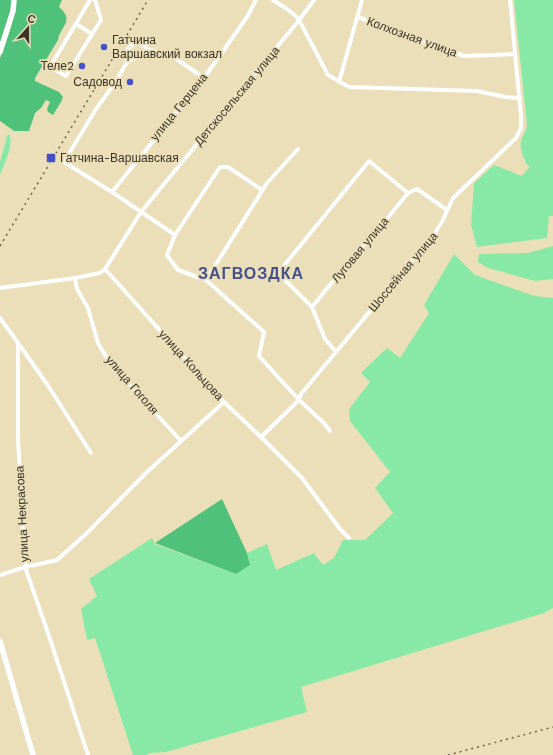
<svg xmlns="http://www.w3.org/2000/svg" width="553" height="755" viewBox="0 0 553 755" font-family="'Work Sans',sans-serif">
	<rect width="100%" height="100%" fill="#ebdfb9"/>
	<!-- green -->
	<g fill="#88e9a7">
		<path d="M 514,0 L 553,0 L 553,216 L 549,216 L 547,238 L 477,247 L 471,225 L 474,183 L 494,165 L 522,176 L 530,166 L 527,165 C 524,158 519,148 521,141 C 522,136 526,133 527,125 Z"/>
		<path d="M 9,134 C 15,143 3,166 0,175 L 0,162 L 7,136 Z"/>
		<path d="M 553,246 L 553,279 L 535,281 L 488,268 L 478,262 L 479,254 L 528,253 Z"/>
		<path d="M 454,254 L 475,275 L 534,296 L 553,298 L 553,608 L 544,613 L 301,687 L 307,712 L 166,752 L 149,753 L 147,755 L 133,755 L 95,638 L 87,640 L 81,609 L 97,596 L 89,579 L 152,538 L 155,544 L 236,574 L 250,565 L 247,553 L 267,544 L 276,570 L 314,553 L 323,565 L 334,558 L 343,540 L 365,540 L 393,513 L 375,488 L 390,472 L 350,421 L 349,409 L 370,382 L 361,373 L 387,348 L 400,358 L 429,313 L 424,305 Z"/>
	</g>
	<!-- forest -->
	<g fill="#4fc17a">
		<path d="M 0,0 L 11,0 L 11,9 L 0,43 Z"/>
		<path d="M 16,0 L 62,0 L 59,7 C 75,21 61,25 58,40 L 35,78 L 35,81 L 59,92 L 63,97 L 61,102 L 53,115 L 48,112 L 47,109 L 50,102 L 46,100 L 41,108 L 35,113 L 29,131 L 14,131 L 0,121 L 0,58 L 10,30 Z"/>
		<path d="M 222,499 L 247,553 L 250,565 L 236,574 L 155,543 Z"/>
	</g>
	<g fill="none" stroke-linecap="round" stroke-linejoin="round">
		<!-- street -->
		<g stroke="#fff" stroke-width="4">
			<path d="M 90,0 L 50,67 L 66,76 L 101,20 L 95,0"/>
			<path d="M 273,0 L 287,9 L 298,18 L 328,75 L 349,87 L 477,91 L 505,97 L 520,98"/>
			<path d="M 358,17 L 464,56 L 515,54"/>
			<path d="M 76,24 L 92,34"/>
			<path d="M 127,62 L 151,50"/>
			<path d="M 339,82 L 362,0"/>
			<path d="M 262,190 L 228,167 L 220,167 L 175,235 L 167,255 L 178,270 L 206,280 L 264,332 L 259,356 L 299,400 L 324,423 L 330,431"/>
			<path d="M 112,192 L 204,78 L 247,17 L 256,0"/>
			<path d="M 175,235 L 112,192 L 64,162 L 96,109 L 115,83 L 127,62 L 126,55 L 128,49 L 133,44 L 140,44 L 151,50 L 175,58 L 204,78"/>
			<path d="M 105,269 L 141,212 L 300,19 L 314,0"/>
			<path d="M 75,278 L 77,289 L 88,308 L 98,343 L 105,355 L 116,370 L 181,441"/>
			<path d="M 206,280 L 267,183 L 298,149"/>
			<path d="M 0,288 L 75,278 L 100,273 L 105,269 L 224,402 L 261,437 L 302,478 L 340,529 L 349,538"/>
			<path d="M 312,307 L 352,258 L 381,226 L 408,193 L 417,189 L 447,210"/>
			<path d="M 0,318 L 18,343 L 18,438 L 25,567 L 49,636 L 88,755"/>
			<path d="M 18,343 L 47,384 L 91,453"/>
			<path d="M 336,352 L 325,339 L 312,307 L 278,273 L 369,161 L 408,193"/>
			<path d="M 261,437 L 299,400 L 301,394 L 435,233 L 443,220 L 453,198 L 516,138 L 521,128 L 521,116 L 510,0"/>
			<path d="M 0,575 L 25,567 L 57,560 L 87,533 L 146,473 L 224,402"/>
		</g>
		<!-- secondary -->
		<g stroke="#fff" stroke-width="5.5">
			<path d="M 0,52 L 13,11 L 14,0"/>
			<path d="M 0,641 L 33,755"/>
		</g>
		<!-- rail -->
		<g stroke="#67614c" stroke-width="1.5" stroke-dasharray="2 4" stroke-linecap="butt">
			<path d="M 0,246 L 148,0"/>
			<path d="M 448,755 L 553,727"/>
		</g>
	</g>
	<!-- markers -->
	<g fill="#4552c7" stroke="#ebdfb9" stroke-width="1.5">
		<circle cx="104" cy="47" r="4"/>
		<circle cx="82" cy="66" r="4"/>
		<circle cx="130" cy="82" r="4"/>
		<rect x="46" y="153" width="10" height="10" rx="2"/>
	</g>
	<g text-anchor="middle" stroke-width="3.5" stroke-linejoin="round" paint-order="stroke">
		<!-- street labels -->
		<g font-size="12" fill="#393425" stroke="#ebdfb9">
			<text transform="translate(412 37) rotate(20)" y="4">Колхозная улица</text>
			<text transform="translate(237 96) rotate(-50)" y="4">Детскосельская улица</text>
			<text transform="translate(179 107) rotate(-51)" y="4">улица Герцена</text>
			<text transform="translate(360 250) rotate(-50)" y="4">Луговая улица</text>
			<text transform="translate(403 272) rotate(-50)" y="4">Шоссейная улица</text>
			<text transform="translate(191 365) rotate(48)" y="4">улица Кольцова</text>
			<text transform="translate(132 385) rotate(49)" y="4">улица Гоголя</text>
			<text transform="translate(22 514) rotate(-93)" y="4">улица Некрасова</text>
		</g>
		<!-- poi labels -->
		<g font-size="12" fill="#393425" stroke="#ebdfb9" text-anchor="start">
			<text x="112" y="44">Гатчина<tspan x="112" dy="14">Варшавский вокзал</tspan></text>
			<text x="74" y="70" text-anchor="end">Теле2</text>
			<text x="122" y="86" text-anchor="end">Садовод</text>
			<text x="60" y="162">Гатчина-Варшавская</text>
		</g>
		<!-- district labels -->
		<g font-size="16" font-weight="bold" letter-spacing="1" fill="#44518d" stroke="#ebdfb9">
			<text x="251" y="279">ЗАГВОЗДКА</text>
		</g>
	</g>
	<!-- north arrow -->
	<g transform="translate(28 28) rotate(21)" stroke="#ebdfb9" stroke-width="3" paint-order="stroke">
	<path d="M0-3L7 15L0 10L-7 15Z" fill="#393425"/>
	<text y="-6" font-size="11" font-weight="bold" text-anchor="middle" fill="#393425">С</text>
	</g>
</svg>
